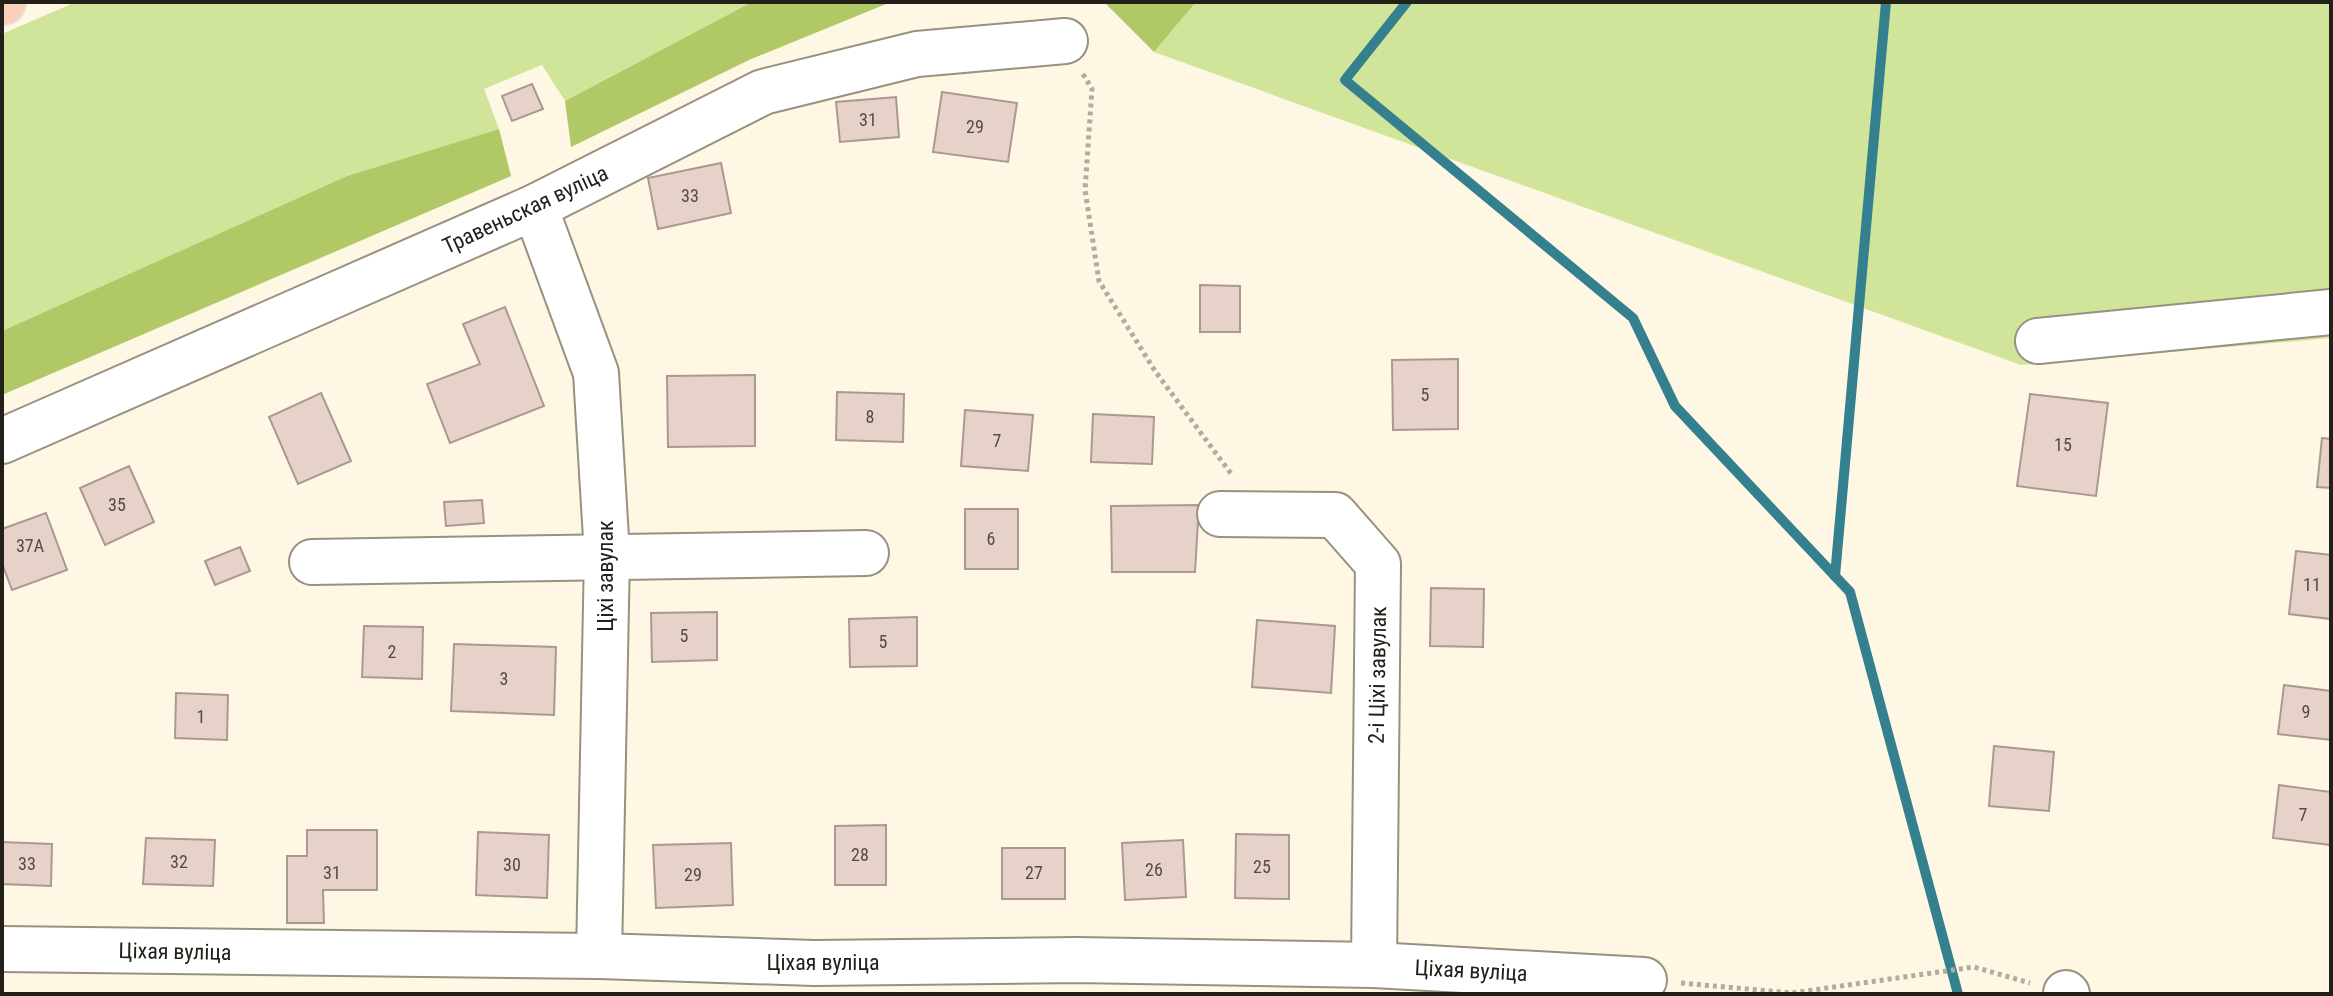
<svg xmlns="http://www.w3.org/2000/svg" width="2333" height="996" viewBox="0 0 2333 996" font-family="'Roboto Condensed',sans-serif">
	<rect width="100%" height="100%" fill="#fef7e4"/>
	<!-- green -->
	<g fill="#d1e59a">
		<path d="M 76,2 L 752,2 L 565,101 L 542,65 L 484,89 L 499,129 L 347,176 L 2,331 L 2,34 Z"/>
		<path d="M 1196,2 L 2331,2 L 2331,338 L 2021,365 L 1154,52 Z"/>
	</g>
	<!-- forest -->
	<g fill="#b0c966">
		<path d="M 752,2 L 891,2 L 749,60 L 571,147 L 565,101 Z"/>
		<path d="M 1104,2 L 1196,2 L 1154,52 Z"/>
		<path d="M 499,129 L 511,176 L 2,395 L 2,331 L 347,176 Z"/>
	</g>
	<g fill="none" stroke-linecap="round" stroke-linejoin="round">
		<!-- stream -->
		<g stroke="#35808f" stroke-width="10">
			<path d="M 1407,2 L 1345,80 L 1633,318 L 1675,406 L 1850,592 L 1958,994"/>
			<path d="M 1835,576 L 1886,2"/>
		</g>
	</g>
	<!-- building -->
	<g fill="#e7d2ca" stroke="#ac9891" stroke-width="2">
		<path d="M 532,84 L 543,109 L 512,121 L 502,96 Z"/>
		<path d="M 942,92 L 1017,103 L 1008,162 L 933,152 Z"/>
		<path d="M 896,97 L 899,137 L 840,142 L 836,102 Z"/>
		<path d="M 721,163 L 731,213 L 658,229 L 648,178 Z"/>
		<path d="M 1200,285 L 1240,286 L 1240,332 L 1200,332 Z"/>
		<path d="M 505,307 L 544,406 L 450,443 L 427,384 L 480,364 L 463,324 Z"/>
		<path d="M 1458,359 L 1458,429 L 1393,430 L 1392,360 Z"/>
		<path d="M 755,375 L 755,446 L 668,447 L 667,376 Z"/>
		<path d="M 837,392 L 904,394 L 903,442 L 836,440 Z"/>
		<path d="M 321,393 L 351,461 L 298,484 L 269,417 Z"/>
		<path d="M 2030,394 L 2108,403 L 2096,496 L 2017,486 Z"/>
		<path d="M 965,410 L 1033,415 L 1028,471 L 961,466 Z"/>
		<path d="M 1093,414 L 1154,417 L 1152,464 L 1091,462 Z"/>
		<path d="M 2322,438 L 2331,439 L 2331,488 L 2317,487 Z"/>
		<path d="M 129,466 L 154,522 L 105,545 L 80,488 Z"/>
		<path d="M 482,500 L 484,523 L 446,526 L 444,502 Z"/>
		<path d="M 1199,505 L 1195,572 L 1112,572 L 1111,506 Z"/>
		<rect x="965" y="509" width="53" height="60"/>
		<path d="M 46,513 L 67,570 L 12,590 L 2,563 L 2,529 Z"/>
		<path d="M 240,547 L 250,571 L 215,585 L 205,561 Z"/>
		<path d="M 2296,551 L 2331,555 L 2331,619 L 2289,614 Z"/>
		<path d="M 1431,588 L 1484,589 L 1483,647 L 1430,646 Z"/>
		<path d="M 717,612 L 717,660 L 652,662 L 651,613 Z"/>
		<path d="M 917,617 L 917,666 L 850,667 L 849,619 Z"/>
		<path d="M 1257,620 L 1335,626 L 1331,693 L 1252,687 Z"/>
		<path d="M 364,626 L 423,627 L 422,679 L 362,677 Z"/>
		<path d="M 454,644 L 556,647 L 554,715 L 451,711 Z"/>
		<path d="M 2284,685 L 2331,691 L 2331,740 L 2278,734 Z"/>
		<path d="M 176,693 L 228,695 L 227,740 L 175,738 Z"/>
		<path d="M 1994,746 L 2054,752 L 2049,811 L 1989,806 Z"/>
		<path d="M 2279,785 L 2331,792 L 2331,845 L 2273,838 Z"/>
		<path d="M 886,825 L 886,885 L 835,885 L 835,826 Z"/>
		<path d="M 307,830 L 377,830 L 377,890 L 323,890 L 324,923 L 287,923 L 287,856 L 307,856 Z"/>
		<path d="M 478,832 L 549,835 L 547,898 L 476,895 Z"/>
		<path d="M 1236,834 L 1289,835 L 1289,899 L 1235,898 Z"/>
		<path d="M 146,838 L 215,840 L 213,886 L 143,884 Z"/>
		<path d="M 1183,840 L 1186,897 L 1125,900 L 1122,843 Z"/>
		<path d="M 2,842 L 52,844 L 51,886 L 2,884 Z"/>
		<path d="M 731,843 L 733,905 L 656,908 L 653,845 Z"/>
		<rect x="1002" y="848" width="63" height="51"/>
	</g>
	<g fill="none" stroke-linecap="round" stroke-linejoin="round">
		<defs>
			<g id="minor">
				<path d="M 535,207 L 596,373 L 607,555 L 599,956"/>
				<path d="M 2038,341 L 2331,312"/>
				<path d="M 2,441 L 535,207 L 763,92 L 917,54 L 1065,41"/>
				<path d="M 1220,514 L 1335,515 L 1378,564 L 1374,965"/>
				<path d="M 312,562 L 866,553"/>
				<path d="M 2,949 L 599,956 L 814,963 L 1076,960 L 1374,965 L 1644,980"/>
				<path d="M 2066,993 L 2067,994"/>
			</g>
			<path id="major" d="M 2,2 L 3,2"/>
		</defs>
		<!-- minor casing -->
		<use href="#minor" stroke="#989180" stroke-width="48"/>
		<!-- major casing -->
		<use href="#major" stroke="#e0e0df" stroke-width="48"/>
		<!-- path -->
		<g stroke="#b1ac9d" stroke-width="5" stroke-dasharray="4 4" stroke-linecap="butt">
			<path d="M 1083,74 L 1092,89 L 1085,190 L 1099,281 L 1155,371 L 1232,475"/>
			<path d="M 1681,983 L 1792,993 L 1974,967 L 2030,983"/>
		</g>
		<!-- minor -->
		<use href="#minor" stroke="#fff" stroke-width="44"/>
		<!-- major -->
		<use href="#major" stroke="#fad0b9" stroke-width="44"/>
	</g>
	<g text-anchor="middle" stroke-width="6" stroke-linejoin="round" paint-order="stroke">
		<!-- number labels -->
		<g font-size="18" fill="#534c45">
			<text x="868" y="126">31</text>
			<text x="975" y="133">29</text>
			<text x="690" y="202">33</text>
			<text x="1425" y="401">5</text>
			<text x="870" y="423">8</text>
			<text x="997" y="447">7</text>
			<text x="2063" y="451">15</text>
			<text x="117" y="511">35</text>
			<text x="991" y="545">6</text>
			<text x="30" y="552">37А</text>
			<text x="2312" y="591">11</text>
			<text x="684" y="642">5</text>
			<text x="883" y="648">5</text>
			<text x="392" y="658">2</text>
			<text x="504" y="685">3</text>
			<text x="2306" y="718">9</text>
			<text x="201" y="723">1</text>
			<text x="2303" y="821">7</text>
			<text x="860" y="861">28</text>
			<text x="179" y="868">32</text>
			<text x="27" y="870">33</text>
			<text x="512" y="871">30</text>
			<text x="1262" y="873">25</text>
			<text x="1154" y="876">26</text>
			<text x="332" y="879">31</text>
			<text x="1034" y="879">27</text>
			<text x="693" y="881">29</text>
		</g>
		<!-- street labels -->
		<g font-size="22" fill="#222019" stroke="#fff">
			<text transform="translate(525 209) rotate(-25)" y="8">Травеньская вуліца</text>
			<text transform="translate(605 576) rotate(-90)" y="8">Ціхі завулак</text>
			<text transform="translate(1377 675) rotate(-89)" y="8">2-і Ціхі завулак</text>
			<text transform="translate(175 951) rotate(1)" y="8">Ціхая вуліца</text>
			<text x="823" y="970">Ціхая вуліца</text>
			<text transform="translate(1471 970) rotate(3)" y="8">Ціхая вуліца</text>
		</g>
	</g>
	<!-- border -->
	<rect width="2333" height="996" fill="none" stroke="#222019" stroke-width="8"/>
</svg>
